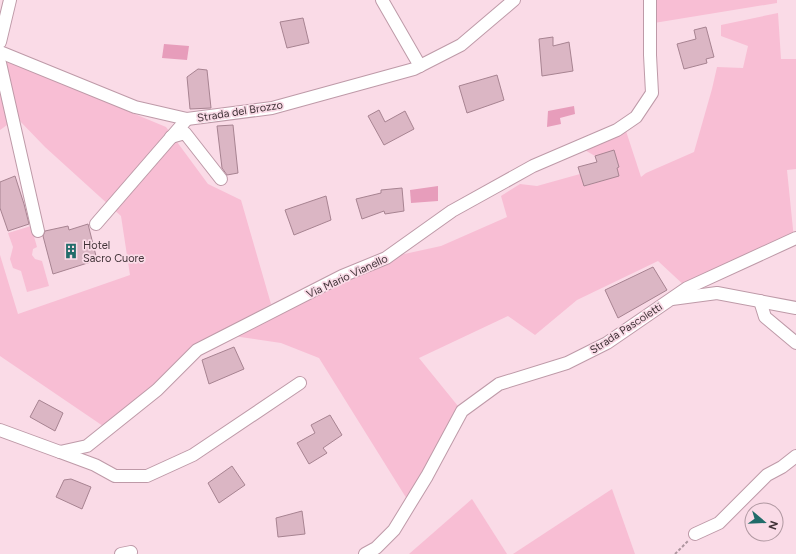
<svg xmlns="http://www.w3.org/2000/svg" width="796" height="554" viewBox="0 0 796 554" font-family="Figtree,sans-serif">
	<rect width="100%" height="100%" fill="#fadbe7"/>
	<!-- green -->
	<g fill="#f8bed4">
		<path d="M 656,0 L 777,0 L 777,3 L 654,23 Z"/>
		<path d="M 778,13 L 781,59 L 796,59 L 796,169 L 787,170 L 794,239 L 687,288 L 658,261 L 577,300 L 535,335 L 508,316 L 419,358 L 462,411 L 410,504 L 319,358 L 281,343 L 226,335 L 386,258 L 441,246 L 507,217 L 501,196 L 520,184 L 537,186 L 580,174 L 585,186 L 619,176 L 617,168 L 619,167 L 614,150 L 595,156 L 583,149 L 626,131 L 641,177 L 646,173 L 694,152 L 712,89 L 717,67 L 743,68 L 748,46 L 721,36 L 721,25 Z"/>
		<path d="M 0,52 L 70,87 L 166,127 L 208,184 L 241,200 L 271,304 L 195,347 L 155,387 L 103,426 L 0,356 L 0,255 L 18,314 L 130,275 L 121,216 L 45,147 L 17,118 L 0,130 Z"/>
		<path d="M 31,226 L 37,247 L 33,249 L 32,255 L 35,259 L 42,261 L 49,286 L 27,292 L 21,271 L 13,268 L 10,259 L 13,247 L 8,233 Z"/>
		<path d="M 612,489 L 635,554 L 513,554 Z"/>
		<path d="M 472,499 L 507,554 L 409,554 Z"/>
	</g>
	<!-- water -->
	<g fill="#e79dbb">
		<path d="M 164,44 L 189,46 L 187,60 L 162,58 Z"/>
		<path d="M 574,106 L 575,114 L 560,118 L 561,124 L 547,127 L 548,111 Z"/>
		<path d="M 438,186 L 438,201 L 411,203 L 410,190 Z"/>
	</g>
	<!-- building -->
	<g fill="#dbb6c4" stroke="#a78391">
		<path d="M 303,18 L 309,43 L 287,48 L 280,22 Z"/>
		<path d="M 706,27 L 714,57 L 706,59 L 707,63 L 684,69 L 677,44 L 696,39 L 694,30 Z"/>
		<path d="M 553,37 L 553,46 L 569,42 L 573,71 L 542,76 L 539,39 Z"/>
		<path d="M 198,69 L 207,70 L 211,108 L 190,109 L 187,77 Z"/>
		<path d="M 497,75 L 504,100 L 467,113 L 459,86 Z"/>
		<path d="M 379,110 L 385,122 L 405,111 L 414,129 L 384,145 L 368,116 Z"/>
		<path d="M 233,125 L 238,173 L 227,175 L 222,168 L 217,126 Z"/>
		<path d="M 614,150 L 619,167 L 617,168 L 619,176 L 584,186 L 578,167 L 597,162 L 595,156 Z"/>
		<path d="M 15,176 L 24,204 L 29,224 L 8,231 L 0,208 L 0,182 Z"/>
		<path d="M 402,188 L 404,211 L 385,214 L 384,211 L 362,219 L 356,199 L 381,193 L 381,190 Z"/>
		<path d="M 326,196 L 331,220 L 294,235 L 285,210 Z"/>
		<path d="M 88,224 L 97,260 L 53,274 L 43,236 L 45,231 L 68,226 L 69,230 Z"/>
		<path d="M 653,267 L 667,290 L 618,318 L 605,290 Z"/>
		<path d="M 234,347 L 244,369 L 209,384 L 202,360 Z"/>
		<path d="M 39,400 L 63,413 L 55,431 L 30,417 Z"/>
		<path d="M 330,415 L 342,435 L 323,448 L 327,453 L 309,464 L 297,443 L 315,433 L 311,425 Z"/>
		<path d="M 232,466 L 245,485 L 219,503 L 208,483 Z"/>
		<path d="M 71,479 L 91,487 L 82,509 L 56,497 L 64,480 Z"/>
		<path d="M 302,511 L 305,534 L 278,537 L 276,518 Z"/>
	</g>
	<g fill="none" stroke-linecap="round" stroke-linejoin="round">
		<defs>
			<g id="minor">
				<path d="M 382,0 L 420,66"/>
				<path d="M 0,42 L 10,0"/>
				<path d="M 0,52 L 135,107 L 187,119 L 272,108 L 414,69 L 461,45 L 514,0"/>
				<path d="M 0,63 L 38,231"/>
				<path d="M 171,137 L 185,133 L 221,179"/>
				<path d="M 96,224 L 187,119"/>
				<path d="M 672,299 L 717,293 L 796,308"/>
				<path d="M 760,301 L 765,317 L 796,343"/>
				<path d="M 0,430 L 60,452 L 87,446 L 157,390 L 197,350 L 342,276 L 386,258 L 452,211 L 533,166 L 617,130 L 636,117 L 652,93 L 650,55 L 650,0"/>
				<path d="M 60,452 L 95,465 L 115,476 L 147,476 L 193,455 L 300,383"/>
				<path d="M 695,534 L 719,523 L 767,475 L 782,467 L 796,456"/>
				<path d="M 121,554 L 131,552"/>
				<path d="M 365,554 L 376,548 L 394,530 L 427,476 L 462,411 L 499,384 L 567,363 L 607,343 L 687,288 L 796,238"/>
			</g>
		</defs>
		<!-- minor casing -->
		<use href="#minor" stroke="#be9aa8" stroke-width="14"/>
		<!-- path -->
		<path stroke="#ad959e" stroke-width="2" stroke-dasharray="3 2" stroke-linecap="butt" d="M 675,554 L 688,541"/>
		<!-- minor -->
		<use href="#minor" stroke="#fff" stroke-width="12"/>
	</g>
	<!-- icons -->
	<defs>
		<symbol id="building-bare" viewBox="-9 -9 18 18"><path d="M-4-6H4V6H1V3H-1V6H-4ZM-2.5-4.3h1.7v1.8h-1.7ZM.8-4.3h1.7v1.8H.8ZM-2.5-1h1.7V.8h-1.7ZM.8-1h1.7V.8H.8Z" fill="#216c6a" stroke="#fadbe7" stroke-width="2.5" paint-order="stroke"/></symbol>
	</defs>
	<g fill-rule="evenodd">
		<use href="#building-bare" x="60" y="240" width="22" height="22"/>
	</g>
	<g text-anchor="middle" stroke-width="3.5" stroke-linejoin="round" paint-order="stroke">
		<!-- street labels -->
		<g font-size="11" fill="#413338" stroke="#fadbe7">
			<text transform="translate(240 111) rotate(-9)" y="4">Strada del Brozzo</text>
			<text transform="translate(347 276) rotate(-25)" y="4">Via Mario Vianello</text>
			<text transform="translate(626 328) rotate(-33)" y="4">Strada Pascoletti</text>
		</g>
		<!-- poi labels -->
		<g font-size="11" fill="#413338" stroke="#fadbe7" text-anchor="start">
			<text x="83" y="249">Hotel<tspan x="83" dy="13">Sacro Cuore</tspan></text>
		</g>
	</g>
	<!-- north arrow -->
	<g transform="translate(764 522) rotate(109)"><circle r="19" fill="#fadbe7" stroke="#b098a1"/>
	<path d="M0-3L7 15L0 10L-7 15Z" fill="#216c6a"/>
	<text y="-6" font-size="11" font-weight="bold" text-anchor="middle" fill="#413338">N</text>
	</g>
</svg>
